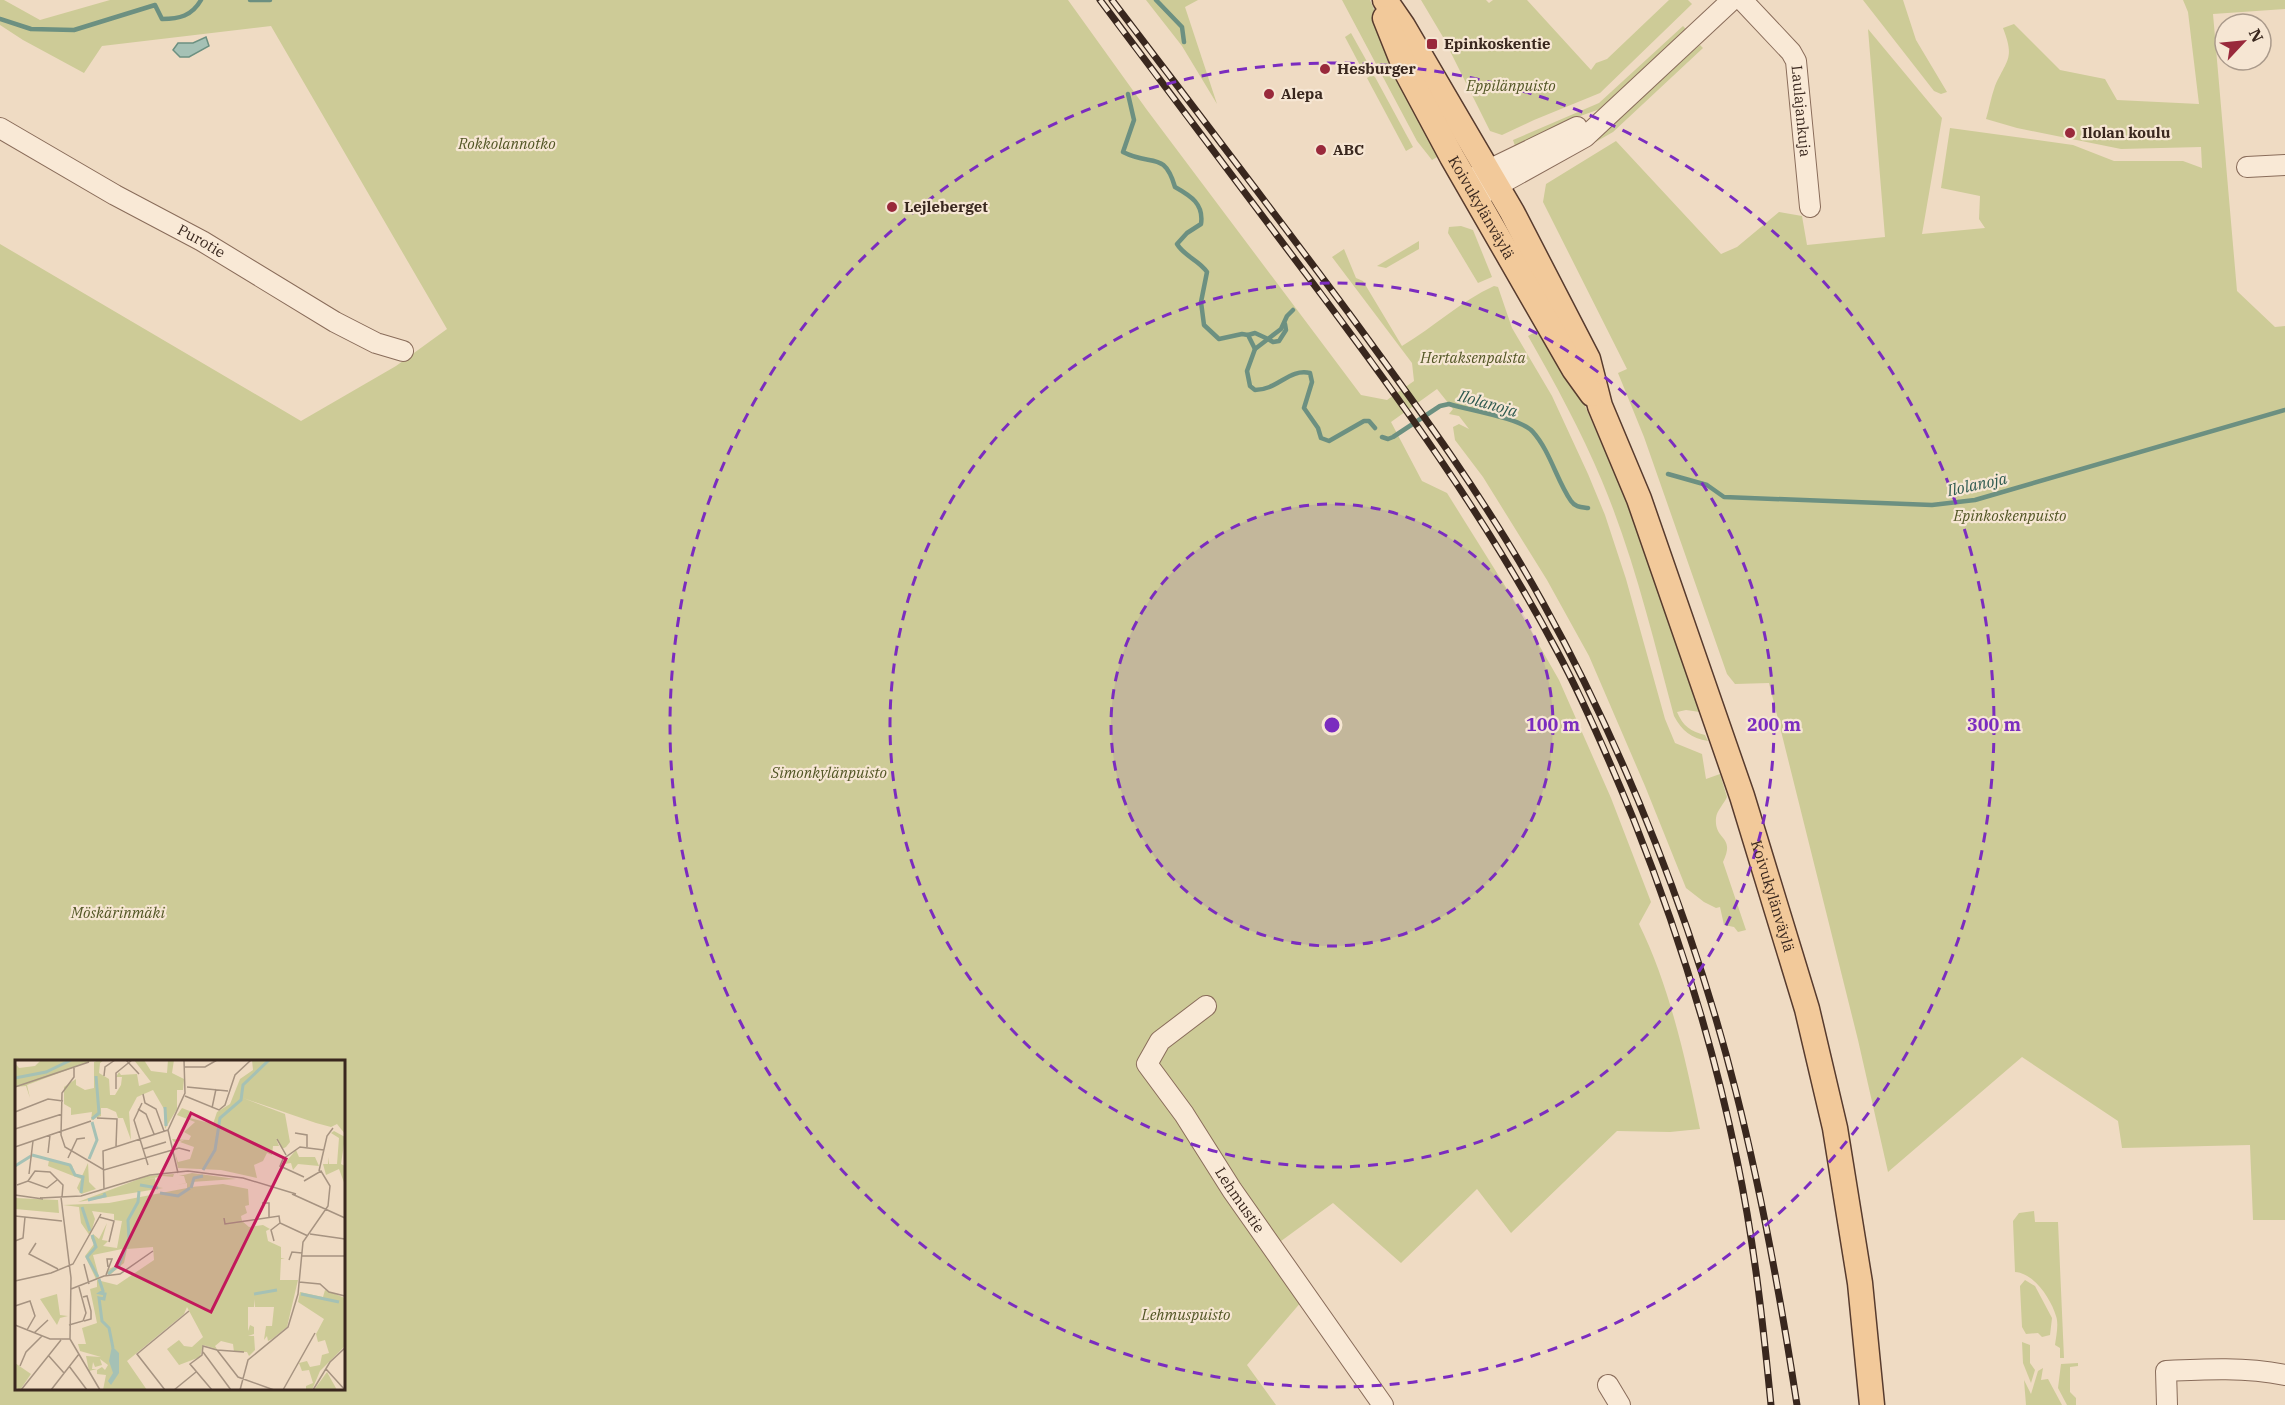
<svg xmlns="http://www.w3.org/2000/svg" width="2285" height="1405" viewBox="0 0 2285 1405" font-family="'IBM Plex Serif',serif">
	<rect width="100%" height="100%" fill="#efdbc3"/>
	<!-- green -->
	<g fill="#cdcb97" fill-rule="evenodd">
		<path d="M 0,0 L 4,0 L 40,20 L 110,0 L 1068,0 L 1147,110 L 1361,395 L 1387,400 L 1414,381 L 1412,363 L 1332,257 L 1344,249 L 1356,278 L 1363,281 L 1402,346 C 1434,327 1461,301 1494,286 L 1498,287 L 1512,328 L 1552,396 L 1588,474 L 1605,515 L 1626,579 L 1665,719 L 1675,743 L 1702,754 L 1706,779 L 1720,774 L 1727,797 C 1724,804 1717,810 1716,818 C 1714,841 1736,835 1723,862 L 1746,930 L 1738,932 L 1734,927 L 1724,925 L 1720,907 L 1716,908 L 1704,902 L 1686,888 L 1645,786 L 1589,656 L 1547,580 L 1483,477 L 1455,440 L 1453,427 L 1459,424 L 1469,429 L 1459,416 L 1449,414 L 1453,409 L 1437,389 L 1391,422 L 1422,481 L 1447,493 L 1507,589 L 1559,680 L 1611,798 L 1651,902 L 1639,924 C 1670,987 1686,1061 1700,1129 L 1670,1132 L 1617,1131 L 1511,1233 L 1477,1189 L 1401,1263 L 1333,1203 L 1277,1244 L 1302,1301 L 1247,1365 L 1276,1405 L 0,1405 L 0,244 L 301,421 L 396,366 L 447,329 L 271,26 L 102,46 L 84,73 L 23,40 L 0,25 ZM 16,1062 L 344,1062 L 344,1388 L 16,1388 Z"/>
		<path d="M 1146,0 L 1198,0 L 1185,7 L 1217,104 L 1182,46 Z"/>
		<path d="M 1342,0 L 1370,0 L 1386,37 L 1444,153 L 1432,160 L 1417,141 Z"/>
		<path d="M 1421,0 L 1486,0 L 1489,3 L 1493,0 L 1527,0 L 1591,70 L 1596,63 L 1607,59 L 1669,0 L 1688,0 L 1692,4 L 1600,93 L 1534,120 L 1502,135 L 1490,131 L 1443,37 Z"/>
		<path d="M 1863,0 L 1903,0 L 1916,40 L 1947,92 L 1941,94 L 1934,91 Z"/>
		<path d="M 2183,0 L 2285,0 L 2285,9 L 2213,14 L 2237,291 L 2275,327 L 2285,326 L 2285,1220 L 2253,1220 L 2250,1145 L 2122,1148 L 2118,1121 L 2022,1057 L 1888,1172 L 1858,1040 L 1769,683 L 1735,684 L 1727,674 L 1644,437 L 1618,373 L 1627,369 L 1543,202 L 1546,184 L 1616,141 L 1721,254 L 1737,247 L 1779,212 L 1802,216 L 1807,245 L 1885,237 L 1868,29 L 1942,118 L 1922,234 L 1985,228 L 1979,219 L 1980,196 L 1941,188 L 1950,128 L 2073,145 L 2114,161 L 2183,161 L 2202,168 L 2201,147 L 2121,149 L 2017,128 L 1986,119 C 1989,109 1991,97 1995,86 C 2007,59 2015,59 2003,28 L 2014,24 L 2060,70 L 2105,79 L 2117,100 L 2199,104 L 2188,12 Z"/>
		<path d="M 1683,26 L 1686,29 L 1621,93 L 1603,108 L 1566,121 L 1515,146 L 1513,140 L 1599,103 Z"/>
		<path d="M 1351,33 L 1370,67 L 1363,71 L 1345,37 Z"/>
		<path d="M 1700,45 L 1703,48 L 1613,132 L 1545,171 L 1541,171 L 1646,91 Z"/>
		<path d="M 1372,75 L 1375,77 L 1413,147 L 1406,151 L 1367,78 Z"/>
		<path d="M 1461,226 L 1473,230 L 1492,277 L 1478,283 L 1448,233 L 1449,227 Z"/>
		<path d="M 1419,241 L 1419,249 L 1386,268 L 1377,266 Z"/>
		<path d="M 1539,330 L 1575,383 L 1632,513 L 1700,712 L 1686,710 L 1677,712 C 1683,726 1690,731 1705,735 L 1708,741 C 1691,738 1682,731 1674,716 C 1653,638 1634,557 1602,481 C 1581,431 1555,383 1528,336 Z"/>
		<path d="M 2034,1211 L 2035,1222 L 2058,1222 L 2064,1358 L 2060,1358 L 2060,1348 L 2055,1345 C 2056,1337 2059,1324 2056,1316 C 2051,1299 2034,1273 2015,1272 L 2013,1221 L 2019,1213 Z"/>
		<path d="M 2025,1280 L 2035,1286 L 2052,1318 L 2050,1335 L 2042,1337 L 2038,1333 L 2026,1334 L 2022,1327 L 2020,1286 Z"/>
		<path d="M 2022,1342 L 2030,1345 L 2030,1363 L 2035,1370 L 2031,1383 L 2023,1363 Z"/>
		<path d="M 2078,1363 L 2078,1366 L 2070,1367 L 2070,1392 L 2076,1398 L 2076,1405 L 2067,1405 L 2058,1388 L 2061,1364 Z"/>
		<path d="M 2043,1368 L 2041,1380 L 2048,1379 L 2062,1405 L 2026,1405 L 2024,1380 L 2031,1394 L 2038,1371 Z"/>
	</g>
	<!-- water -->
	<path fill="#a5c1b5" stroke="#6c9081" stroke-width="1.5" d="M 206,37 L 209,46 L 189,57 L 180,57 L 173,50 L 178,43 L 193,43 Z"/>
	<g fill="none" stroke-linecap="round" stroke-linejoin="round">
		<!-- stream -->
		<g stroke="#6c9081" stroke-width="4.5">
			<path d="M 250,0 L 270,0"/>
			<path d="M 1156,0 L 1182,27 L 1184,42"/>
			<path d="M 0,19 L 31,29 L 74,30 L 155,5 L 162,19 C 179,19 192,16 201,0"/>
			<path d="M 1128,94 L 1134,120 L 1123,152 C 1152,167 1164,150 1175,187 C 1191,196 1204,204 1201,224 L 1187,233 L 1177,244 C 1185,257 1199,260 1207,272 L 1201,302 L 1204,325 L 1219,339 L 1242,334 L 1248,335 L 1255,349 L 1247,371 L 1250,386 L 1255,390 C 1278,390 1289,368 1310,373 L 1312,382 L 1304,408 L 1318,428 L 1321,438 L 1329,441 L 1364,421 L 1369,421 L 1375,428"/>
			<path d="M 1248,335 L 1255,333 L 1268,339 L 1281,329 L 1287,316 L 1293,310"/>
			<path d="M 1255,349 L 1268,339 L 1273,342 L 1279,341 L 1286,330 L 1285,324"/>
			<path d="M 1382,437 L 1388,439 L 1393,437 L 1440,406 L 1449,404 C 1468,410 1521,418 1533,432 C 1550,451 1557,481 1571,501 C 1575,507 1581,507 1588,508"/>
			<path d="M 1668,474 L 1707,485 L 1724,497 L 1932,505 L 1975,500 L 2285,410"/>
		</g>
		<defs>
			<g id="minor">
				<path id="s1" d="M 1742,0 L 1791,52 L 1796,61 L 1810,207"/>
				<path id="s2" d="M 0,128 L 115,195 L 202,241 L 335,322 L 376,343 L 403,351"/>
				<path d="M 2247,167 L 2285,165"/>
				<path d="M 1474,177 L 1577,127"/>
				<path d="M 1484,193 L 1585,137 L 1732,0"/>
				<path id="s3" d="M 1206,1006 L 1160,1041 L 1147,1064 L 1184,1114 L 1232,1190 L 1383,1405"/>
				<path d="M 1608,1385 L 1620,1405"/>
				<path d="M 2167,1405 L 2166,1371 C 2206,1369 2246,1367 2285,1375"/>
			</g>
			<g id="major">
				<path id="s4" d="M 1385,0 L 1403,26 L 1512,212 L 1588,359 L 1600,406 L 1639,499 L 1742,796 L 1807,1009 L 1835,1128 L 1860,1283 L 1872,1405"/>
				<path id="s5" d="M 1385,18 L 1407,73 L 1452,157 L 1574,369 L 1592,394"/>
			</g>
		</defs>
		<!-- minor casing -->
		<use href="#minor" stroke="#896c5a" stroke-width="22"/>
		<!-- major casing -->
		<use href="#major" stroke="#573b2e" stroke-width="27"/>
		<!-- minor -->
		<use href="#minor" stroke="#f9e9d6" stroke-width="20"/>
		<!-- major -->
		<use href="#major" stroke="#f2c99a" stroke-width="24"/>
		<defs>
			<g id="rail">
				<path d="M 1100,0 C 1168,91 1237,182 1306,274 C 1397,395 1486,517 1557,651 C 1586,705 1610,762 1633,818 C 1677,929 1713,1043 1737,1160 C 1754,1241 1763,1323 1771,1405"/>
				<path d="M 1112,0 C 1191,104 1270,207 1348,312 C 1417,406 1487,501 1543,603 C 1626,753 1694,926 1736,1092 C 1762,1195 1781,1300 1797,1405"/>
			</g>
		</defs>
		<!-- rail casing -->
		<use href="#rail" stroke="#39271e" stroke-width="7"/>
		<!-- rail -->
		<use href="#rail" stroke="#f6e6d3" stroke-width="4.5" stroke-dasharray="14" stroke-linecap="butt"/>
	</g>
	<!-- distance rings -->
	<circle cx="1332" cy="725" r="221" fill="#7b2cbf" fill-opacity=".12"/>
	<g fill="none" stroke="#7b2cbf" stroke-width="3" stroke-dasharray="10 8">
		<circle cx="1332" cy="725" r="221"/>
		<circle cx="1332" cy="725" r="442"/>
		<circle cx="1332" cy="725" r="662"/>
	</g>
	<!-- markers -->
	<g fill="#99293b" stroke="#f6e6d3" stroke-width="2">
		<rect x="1426" y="38" width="12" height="12" rx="3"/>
		<circle cx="1325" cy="69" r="6"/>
		<circle cx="1269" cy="94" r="6"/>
		<circle cx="2070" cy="133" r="6"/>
		<circle cx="1321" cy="150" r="6"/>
		<circle cx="892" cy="207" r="6"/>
	</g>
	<g text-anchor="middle" stroke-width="4.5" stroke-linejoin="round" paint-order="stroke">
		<!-- poi labels -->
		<g font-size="15" font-weight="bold" fill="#39271e" stroke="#f6e6d3" text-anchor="start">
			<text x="1444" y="49">Epinkoskentie</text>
			<text x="1337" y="74">Hesburger</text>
			<text x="1281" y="99">Alepa</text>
			<text x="2082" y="138">Ilolan koulu</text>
			<text x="1333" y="155">ABC</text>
			<text x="904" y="212">Lejleberget</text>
		</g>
		<!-- park labels -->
		<g font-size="15" font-style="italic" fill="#515524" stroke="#f6e6d3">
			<text x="1511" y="91">Eppilänpuisto</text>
			<text x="507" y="149">Rokkolannotko</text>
			<text x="1473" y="363">Hertaksenpalsta</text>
			<text x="2010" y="521">Epinkoskenpuisto</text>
			<text x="829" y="778">Simonkylänpuisto</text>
			<text x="118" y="918">Möskärinmäki</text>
			<text x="1186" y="1320">Lehmuspuisto</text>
		</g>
		<!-- street labels -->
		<g font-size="15" fill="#39271e" stroke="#f6e6d3">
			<text dy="5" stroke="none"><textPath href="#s1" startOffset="132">Laulajankuja</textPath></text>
			<text dy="5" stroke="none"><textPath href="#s5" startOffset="213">Koivukylänväylä</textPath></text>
			<text dy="5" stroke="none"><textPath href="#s2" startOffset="231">Purotie</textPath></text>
			<text dy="5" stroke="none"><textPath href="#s4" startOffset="981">Koivukylänväylä</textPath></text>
			<text dy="5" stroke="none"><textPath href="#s3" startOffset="249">Lehmustie</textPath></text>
		</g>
		<!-- water labels -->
		<g font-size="16" font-style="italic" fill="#2d594f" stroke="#f6e6d3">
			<text transform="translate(1488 403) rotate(16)" y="6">Ilolanoja</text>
			<text transform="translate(1977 484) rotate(-12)" y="6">Ilolanoja</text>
		</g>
	</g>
	<!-- overview -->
	<g transform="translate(15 1060)">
		<rect width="330" height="330" fill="#efdbc3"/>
		<path d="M 26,0 L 79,0 L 12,25 L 15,38 L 11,26 L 0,27 L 0,3 L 4,8 L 20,6 ZM 84,0 L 89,0 L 85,3 L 84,13 L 94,19 L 95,35 L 100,35 L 106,25 L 107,17 L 101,17 L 104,12 L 106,15 L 122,14 L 124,26 L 136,22 L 119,0 L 129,0 L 136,11 L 152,13 L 153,0 L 159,0 L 157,13 L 169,19 L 168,30 L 162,30 L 162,49 L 150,69 L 149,49 L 138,30 L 122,37 L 114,52 L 116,80 L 108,58 L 103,58 L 101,52 L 92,48 L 86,48 L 86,56 L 76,60 L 77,52 L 56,55 L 56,48 L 49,44 L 49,27 L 61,19 L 61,25 L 70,30 L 79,28 L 79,2 ZM 237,0 L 330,0 L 330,74 L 322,64 L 316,67 L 301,63 L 228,38 L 270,54 L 275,82 L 271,87 L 267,89 L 261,78 L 264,86 L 258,86 L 257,95 L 252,93 L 248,101 L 239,105 L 242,118 L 206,110 L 163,108 L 160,93 L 163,102 L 175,99 L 179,87 L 165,82 L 169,80 L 159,82 L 157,79 L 174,80 L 176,76 L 169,72 L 180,62 L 162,55 L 167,48 L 177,52 L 175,58 L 198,64 L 202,52 L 215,44 L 225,19 L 238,10 ZM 319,71 L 330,77 L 326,104 L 330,106 L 330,125 L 324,109 L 311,115 L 308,104 L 313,104 L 313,97 L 314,104 L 322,104 L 324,78 L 316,73 ZM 281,90 L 284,97 L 300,97 L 304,106 L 283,104 L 278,110 L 276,103 L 269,104 ZM 34,100 L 57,105 L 60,114 L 67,116 L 73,103 L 74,122 L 81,129 L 66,134 L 62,128 L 66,119 L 33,106 ZM 177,113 L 221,119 L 176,122 L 176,127 L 208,124 L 233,129 L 234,145 L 230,146 L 232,153 L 226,156 L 227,161 L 234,167 L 248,165 L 255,169 L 251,171 L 253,181 L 266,187 L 266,198 L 270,199 L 266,199 L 265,220 L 283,220 L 272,267 L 257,279 L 253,281 L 252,276 L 249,280 L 251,266 L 257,266 L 259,247 L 240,247 L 240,239 L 239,247 L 233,247 L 233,271 L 235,265 L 239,267 L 239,274 L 233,276 L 239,276 L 240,290 L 234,296 L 232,292 L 219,292 L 218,284 L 206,281 L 200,286 L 202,289 L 188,285 L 185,297 L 164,305 L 152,289 L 164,280 L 169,286 L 177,287 L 188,277 L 172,247 L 169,254 L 112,301 L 132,330 L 88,330 L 91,315 L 82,314 L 82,310 L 87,307 L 90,310 L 93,305 L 85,299 L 87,305 L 80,307 L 78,302 L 77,309 L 82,309 L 74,311 L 71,296 L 86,297 L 65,291 L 63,284 L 71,284 L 67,268 L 82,263 L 75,229 L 82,227 L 82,220 L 102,225 L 139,200 L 138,187 L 112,189 L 109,203 L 96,214 L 92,214 L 94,209 L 104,204 L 107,189 L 78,195 L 84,217 L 81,219 L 70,196 L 79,184 L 76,178 L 78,174 L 84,179 L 92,163 L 87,180 L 93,181 L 88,186 L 102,188 L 107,161 L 99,160 L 99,154 L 77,151 L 80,159 L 75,176 L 66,163 L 64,147 L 48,145 L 94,143 L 172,128 L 172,123 L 162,125 L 171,123 L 169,116 L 164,116 ZM 159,114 L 158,117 L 148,116 L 125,121 L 140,118 L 141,127 L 148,128 L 63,142 L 132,116 ZM 0,138 L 43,140 L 44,153 L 0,149 ZM 310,230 L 330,238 L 330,286 L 305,311 L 297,330 L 291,330 L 291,326 L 298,323 L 294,310 L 287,311 L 284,303 L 292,301 L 295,307 L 305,305 L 307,295 L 314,293 L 310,280 L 303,282 L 301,274 L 309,259 L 283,242 L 285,232 L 308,237 ZM 42,234 L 45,255 L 53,256 L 45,258 L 42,265 L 25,239 ZM 0,303 L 16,314 L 5,330 L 0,327 ZM 312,312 L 322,330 L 299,330 Z" fill="#cdcb97"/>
		<path d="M 97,286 L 104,293 L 104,313 L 96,325 L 93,321 L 98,313 L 94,301 Z" fill="#a5c1b5"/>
		<path fill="none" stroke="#a5c1b5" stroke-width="3" d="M 0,18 L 31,12 L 56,0M 150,47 L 151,66M 77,59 L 84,53 L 81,16M 17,95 L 55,105 L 60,115 L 68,117 L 66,133M 74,99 L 82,80 L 77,62M 0,106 L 16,96M 188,110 L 200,90 L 205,58 L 226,40 L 228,25 L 254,0M 125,125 L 143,128M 176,128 L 179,118 L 188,116M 145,133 L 163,136 L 175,128M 73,140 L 90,136 L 89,133M 67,147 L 75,171M 77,175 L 81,187 L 72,197 L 83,217M 93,214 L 104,205 L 114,179 L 113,160 L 123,142 L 124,131M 84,219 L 88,231 L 85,233 L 90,234 L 89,239 L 84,238 L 87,261 L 94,268 L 98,288M 239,234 L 262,230M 286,234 L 324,242"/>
		<path fill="none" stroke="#a69381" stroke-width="1.5" d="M 111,0 L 124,14M 169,7 L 190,7 L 202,0M 59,8 L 59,17 L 47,33 L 46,75 L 50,87 L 89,110 L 164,88 L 175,91M 89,16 L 90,7 L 100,0M 0,27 L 74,2M 172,27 L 213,31M 101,29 L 101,13 L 117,0M 128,34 L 130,43 L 141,49 L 149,71M 170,36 L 204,50 L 210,45 L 220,15 L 236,0M 127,43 L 119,60 L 133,105M 197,48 L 201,29M 123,49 L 131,54 L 139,74M 0,52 L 33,39 L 48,41M 82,58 L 102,59 L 101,86M 0,69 L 47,54M 280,73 L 292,75 L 292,87M 262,79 L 271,95M 0,87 L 76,61M 128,89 L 151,82M 33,93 L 35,75M 53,98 L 62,79 L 70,78M 304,111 L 312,76 L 318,68M 163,113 L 153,70 L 170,33 L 169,0M 14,114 L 18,81M 289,117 L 265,106 L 268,99 L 285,87 L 309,90M 13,121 L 20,111 L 35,112 L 48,125 L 47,137M 2,125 L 13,121 L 32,128 L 42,120M 89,130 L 88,91 L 153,70M 277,134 L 330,158M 0,135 L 28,139M 46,137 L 56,218 L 55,279M 25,138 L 66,136 L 135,115 L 173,111 L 228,118 L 281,134M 247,143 L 254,143 L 254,157M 0,156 L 47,161M 84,157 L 99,161 L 94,182M 209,158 L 210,164 L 264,156 L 265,163 L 293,176M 295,174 L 330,179M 0,181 L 8,178 L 10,157M 259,181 L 256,170 L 265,163M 21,183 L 14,194 L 43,209M 286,196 L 330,196M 274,200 L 277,192 L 287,193M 69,204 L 74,224M 91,215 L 97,199 L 92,199 L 93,207M 0,221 L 36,213 L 58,204 L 86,154M 284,222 L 305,224 L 314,232 L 330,236M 56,229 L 89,216 L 105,214 L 138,191M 68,237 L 72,236 L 76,251 L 76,259 L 69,261M 0,246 L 15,241 L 20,256 L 12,270M 0,265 L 35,279 L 55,279M 54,265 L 68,261 L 71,253 L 64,227M 19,273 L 33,260M 55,279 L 85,330M 202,290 L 229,292M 188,292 L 216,330M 33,295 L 49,313M 5,306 L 11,292 L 27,276M 54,306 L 72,330M 311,309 L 330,330M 6,330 L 46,280M 36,330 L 64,294M 150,330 L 122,294 L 174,251M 159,330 L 181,312M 197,330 L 175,304 L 187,295 L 188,286 L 202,290 L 223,317 L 259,330M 225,330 L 233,300 L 273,267 L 283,234 L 288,182 L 313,146 L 315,126 L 306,111 L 289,121M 268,330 L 300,273M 298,330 L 315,302 L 330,288"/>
		<path fill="#c2185b" fill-opacity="0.15" stroke="#c2185b" stroke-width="3" d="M 176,53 L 271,99 L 196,252 L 101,206 Z"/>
		<rect width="330" height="330" fill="none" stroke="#39271e" stroke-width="3"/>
	</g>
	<circle cx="1332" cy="725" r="9" fill="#7b2cbf" stroke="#f6e6d3" stroke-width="3"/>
	<g font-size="18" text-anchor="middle" font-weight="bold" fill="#7b2cbf" stroke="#f6e6d3" stroke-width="4.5" stroke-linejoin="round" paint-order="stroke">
		<text x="1553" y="731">100 m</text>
		<text x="1774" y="731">200 m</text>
		<text x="1994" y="731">300 m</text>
	</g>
	<!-- north arrow -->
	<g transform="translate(2243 42) rotate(64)"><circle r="28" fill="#f6e6d3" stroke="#aa9a8b" stroke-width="1.5"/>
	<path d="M0-4.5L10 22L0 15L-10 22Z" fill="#99293b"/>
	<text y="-9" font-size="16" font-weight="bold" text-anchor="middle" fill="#39271e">N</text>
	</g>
</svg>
